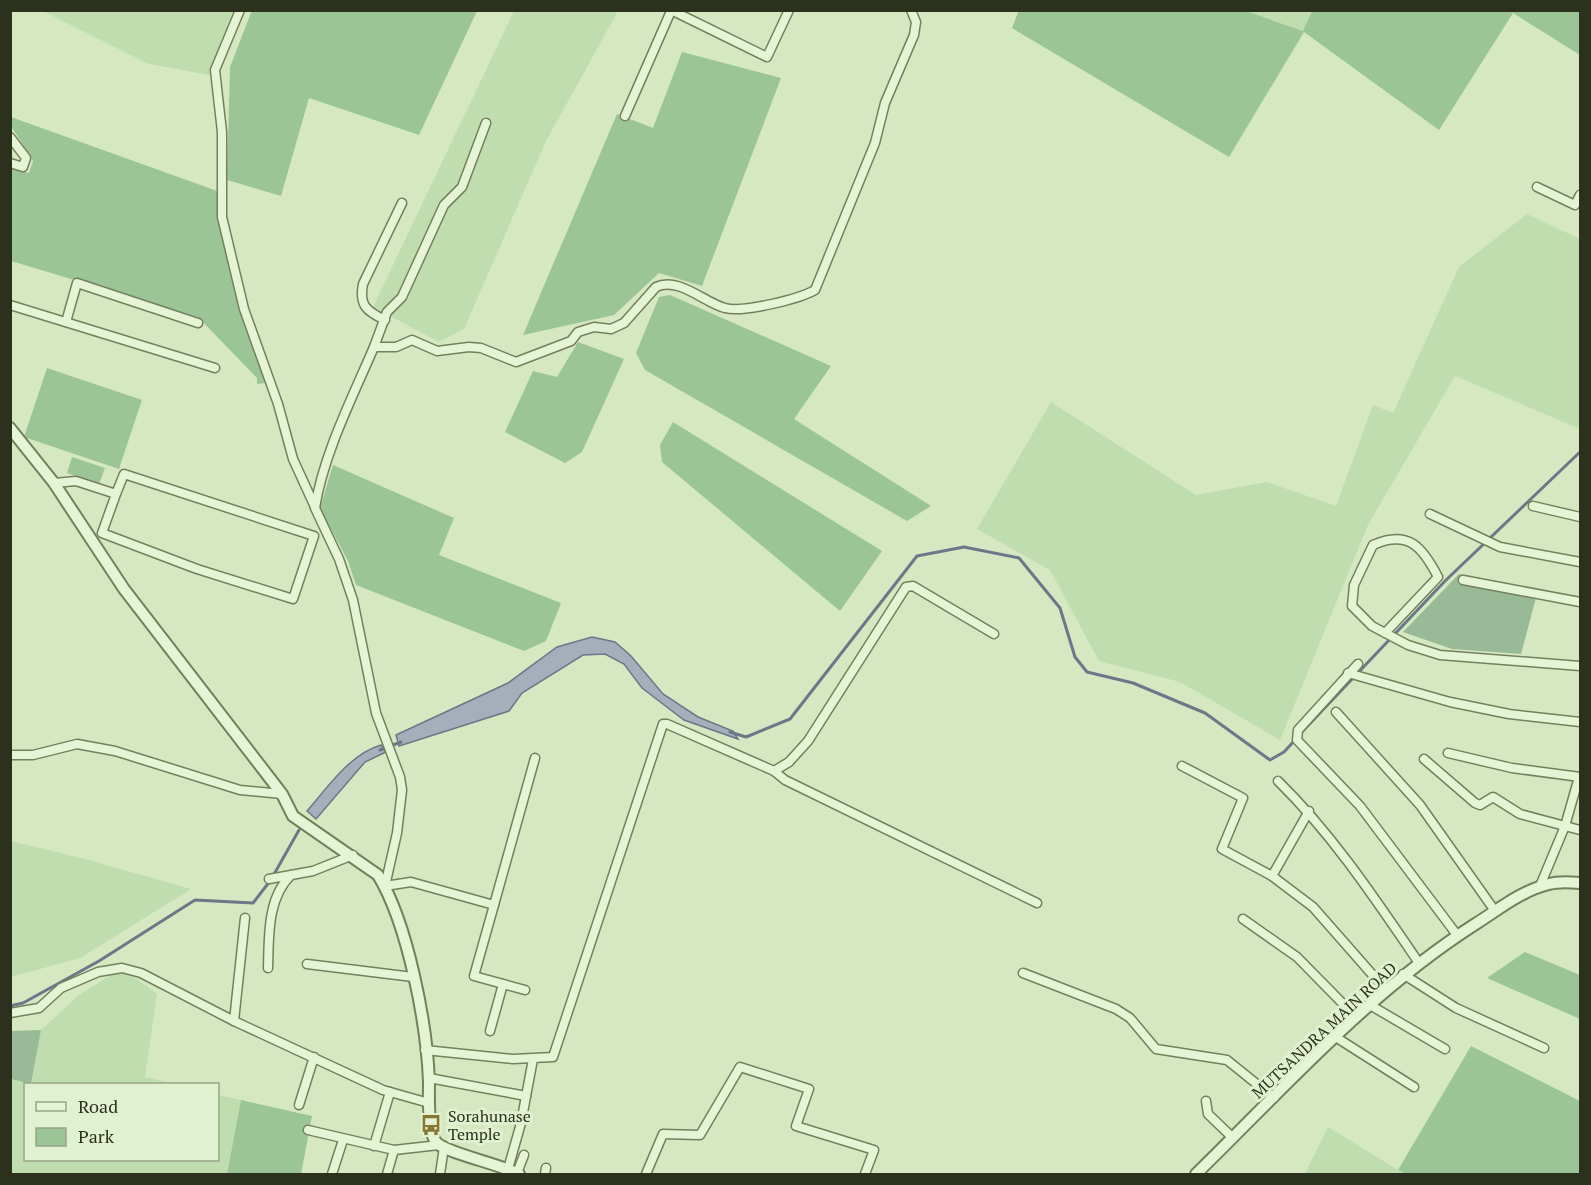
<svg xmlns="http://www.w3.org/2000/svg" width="1591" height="1185" viewBox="0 0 1591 1185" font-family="'PT Serif',serif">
	<rect width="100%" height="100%" fill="#d5e8c2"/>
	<!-- farmland -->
	<g fill="#c0ddb0">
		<path d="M 43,11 L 233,10 L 233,11 L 209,75 L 149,64 Z"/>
		<path d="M 514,11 L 618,11 L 546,141 L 464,329 L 439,342 L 373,307 Z"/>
		<path d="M 1246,11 L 1312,11 L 1304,31 Z"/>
		<path d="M 1527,214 L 1580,239 L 1580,429 L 1455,376 L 1368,525 L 1280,740 L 1180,682 L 1099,661 L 1050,570 L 977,529 L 1051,402 L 1196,495 L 1267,482 L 1336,506 L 1373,405 L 1393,413 L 1459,267 Z"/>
		<path d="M 11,841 L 89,860 L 191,889 L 80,958 L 11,977 Z"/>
		<path d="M 122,968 L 157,994 L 145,1077 L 174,1084 L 31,1084 L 41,1030 L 79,995 Z"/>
		<path d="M 10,1079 L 29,1084 L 26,1084 L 26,1160 L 218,1160 L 218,1095 L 241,1100 L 227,1174 L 11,1174 Z"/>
		<path d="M 1328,1127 L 1390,1165 L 1406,1174 L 1305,1174 Z"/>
	</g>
	<!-- green -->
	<g fill="#9bc597">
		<path d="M 252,10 L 477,10 L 477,11 L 419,135 L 309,98 L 281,196 L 227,180 L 230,67 Z"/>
		<path d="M 1019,10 L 1246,11 L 1303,31 L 1312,11 L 1580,11 L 1580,55 L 1513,13 L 1439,130 L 1304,32 L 1229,157 L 1012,28 Z"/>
		<path d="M 682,52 L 781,78 L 702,286 L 659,273 L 614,315 L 523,335 L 617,114 L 653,128 Z"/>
		<path d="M 11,117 L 220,192 C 220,259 244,321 265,383 L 257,384 L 257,378 L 198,317 L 11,261 L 10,167 L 29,173 L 33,161 L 11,126 Z"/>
		<path d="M 670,295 L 831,366 L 794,419 L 931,506 L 907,521 L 645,370 L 636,353 L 659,297 Z"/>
		<path d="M 578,342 L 624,359 L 582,452 L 565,463 L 505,432 L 533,371 L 557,377 Z"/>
		<path d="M 47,368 L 142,400 L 119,469 L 24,437 Z"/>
		<path d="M 673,422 L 882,551 L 840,611 L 662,462 L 660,445 Z"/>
		<path d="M 72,457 L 105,468 L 99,484 L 67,473 Z"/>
		<path d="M 333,465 L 454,518 L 439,555 L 561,603 L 546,641 L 524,651 L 356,585 L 348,561 L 320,508 Z"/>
		<path d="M 1525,952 L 1580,975 L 1580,1019 L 1487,978 Z"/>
		<path d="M 1471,1046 L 1580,1101 L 1580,1174 L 1406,1174 L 1398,1170 Z"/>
		<path d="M 241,1100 L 312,1116 L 301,1174 L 227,1174 Z"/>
	</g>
	<!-- cemetery -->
	<g fill="#98ba96">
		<path d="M 1459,574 L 1538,590 L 1521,654 L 1452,649 L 1403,632 Z"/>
		<path d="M 41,1030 L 31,1084 L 11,1079 L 11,1031 Z"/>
	</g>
	<!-- water -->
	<g fill="#a4afbb" stroke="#6c7888" stroke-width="1.5">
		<path d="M 592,637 L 615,642 L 631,656 L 663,694 L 698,717 L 733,731 L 738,739 L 684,720 L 642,688 L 624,664 L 605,654 L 583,655 L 522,693 L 509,711 L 399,746 L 396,735 L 508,683 L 557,647 Z"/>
		<path d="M 381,745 L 386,752 L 365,762 L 316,819 L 307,811 C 328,787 350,754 381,745 Z"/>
	</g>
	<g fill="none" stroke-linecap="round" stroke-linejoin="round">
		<!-- stream -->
		<g stroke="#6c7888" stroke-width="3">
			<path d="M 730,732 L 746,737 L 790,719 L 917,556 L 964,547 L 1019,558 L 1060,608 L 1075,657 L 1087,672 L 1133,683 L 1205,713 L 1270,760 L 1284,752 L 1296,739"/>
			<path d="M 1300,734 L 1445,581 L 1580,452"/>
			<path d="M 380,750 L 401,742"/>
			<path d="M 273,876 L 299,830"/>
			<path d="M 10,1006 L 23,1003 L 99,961 L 195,900 L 253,903 L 270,881"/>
		</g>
		<defs>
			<g id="minor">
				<path d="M 240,10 L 215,70 L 222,132 L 222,217 L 244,309 L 278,404 L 293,459 L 315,507"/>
				<path d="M 671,10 L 767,57 L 789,10"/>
				<path d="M 625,116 L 671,11"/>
				<path d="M 10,137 L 26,158 L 23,167 L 10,163"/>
				<path d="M 1537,187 L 1575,205 L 1580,195"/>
				<path d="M 10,305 L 215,368"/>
				<path d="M 385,320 C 366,311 359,305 363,284 L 402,203"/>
				<path d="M 66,322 L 77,283 L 198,323"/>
				<path d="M 374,347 L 387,312 L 402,297 L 444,205 L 462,187 L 486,123"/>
				<path d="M 54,483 L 76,481 L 116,494 L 102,533 L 197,569 L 293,599 L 314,536 L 124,474 L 116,494"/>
				<path d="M 1533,506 L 1580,517"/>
				<path d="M 1430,514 L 1500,547 L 1580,562"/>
				<path d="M 1463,580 L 1580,602"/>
				<path d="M 1385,633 L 1438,577 C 1423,548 1409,529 1373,545 L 1354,585 L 1352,606 L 1372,626 L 1408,645 L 1440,655 L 1580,666"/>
				<path d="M 1358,664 L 1298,730 L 1297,740 L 1360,806 L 1457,935"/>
				<path d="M 1348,673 L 1450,702 L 1509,714 L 1580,722"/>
				<path d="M 1336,712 L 1420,805 L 1495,911"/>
				<path d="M 1448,753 L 1512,768 L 1580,777"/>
				<path d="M 10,755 L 33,755 L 77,744 L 115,751 L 240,790 L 282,794"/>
				<path d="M 1424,759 L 1475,803 L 1480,805 L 1493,797 L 1520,814 L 1580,830"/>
				<path d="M 1182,766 L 1243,798 L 1222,849 L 1272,876 L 1313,907 L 1385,989"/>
				<path d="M 774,771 L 789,762 L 808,741 L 906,587 L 913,586 L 994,634"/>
				<path d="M 1278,781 C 1333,835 1376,900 1419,963"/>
				<path d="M 1272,876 L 1309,811"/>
				<path d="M 269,879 L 313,871 L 353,855"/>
				<path d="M 1540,886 L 1565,826 L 1579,777"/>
				<path d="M 494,905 L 535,758"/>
				<path d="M 1243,919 L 1297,957 L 1355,1016"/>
				<path d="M 307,964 L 413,977"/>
				<path d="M 268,968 C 269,937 267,898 291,875"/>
				<path d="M 1023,973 L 1116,1009 L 1130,1018 L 1156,1049 L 1227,1060 L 1274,1098"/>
				<path d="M 1403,974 L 1456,1008 L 1544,1048"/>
				<path d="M 525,990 L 474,976 L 494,905 L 411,882 L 385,886 L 397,833 L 402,790 L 400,777 L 376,713 L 353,600 L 339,559 L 315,508 C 323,455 353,396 374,347 L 396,347 L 412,340 L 437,351 L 469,347 L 481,348 L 516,362 L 571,341 L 578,332 L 594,327 L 611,329 L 624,323 L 656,287 C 678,276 705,303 725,308 C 743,313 799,299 815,290 L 875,143 L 885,103 L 914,35 L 916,22 L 911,10"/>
				<path d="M 1370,1005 L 1445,1049"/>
				<path d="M 10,1013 L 39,1008 L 61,988 L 98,972 L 122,968 L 141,973 L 234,1021 L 383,1090 L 429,1103"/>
				<path d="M 234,1021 L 245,918"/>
				<path d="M 490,1031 L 503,984"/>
				<path d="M 1334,1036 L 1414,1087"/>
				<path d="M 425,1050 L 513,1059 L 553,1057 L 663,724 L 667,724 L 774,771 L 785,780 L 1037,903"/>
				<path d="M 429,1078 L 526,1096"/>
				<path d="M 1206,1101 L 1208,1114 L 1233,1138"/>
				<path d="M 299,1105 L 314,1057"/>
				<path d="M 308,1130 L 394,1150 L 439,1145"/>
				<path d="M 374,1146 L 390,1092"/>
				<path d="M 508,1169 L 521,1123 L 533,1059"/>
				<path d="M 517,1173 L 524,1155"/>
				<path d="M 332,1174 L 343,1140"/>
				<path d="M 387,1174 L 394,1150"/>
				<path d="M 440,1174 L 444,1147"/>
				<path d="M 545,1174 L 546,1168"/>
				<path d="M 646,1174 L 663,1134 L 700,1135 L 740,1067 L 809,1089 L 796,1126 L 874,1150 L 865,1174"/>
			</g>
			<g id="tertiary">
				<path d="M 10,428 L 54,483 L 124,589 L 282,794 L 293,816 L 378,875 C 408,924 427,1025 429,1082 C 429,1096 427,1136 438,1144 C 451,1154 499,1164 519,1174"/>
				<path d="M 1196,1174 C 1286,1086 1370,991 1477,923 C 1499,909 1523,890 1549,884 C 1559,881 1570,882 1580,883"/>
			</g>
		</defs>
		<!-- minor casing -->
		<use href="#minor" stroke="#74805b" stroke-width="11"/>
		<!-- tertiary casing -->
		<use href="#tertiary" stroke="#74805b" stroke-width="14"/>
		<!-- minor -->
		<use href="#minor" stroke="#e4f4d4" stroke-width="8"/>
		<!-- tertiary -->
		<use href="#tertiary" stroke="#e4f4d4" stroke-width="10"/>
	</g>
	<!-- icons -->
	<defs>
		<symbol id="bus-bare" viewBox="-9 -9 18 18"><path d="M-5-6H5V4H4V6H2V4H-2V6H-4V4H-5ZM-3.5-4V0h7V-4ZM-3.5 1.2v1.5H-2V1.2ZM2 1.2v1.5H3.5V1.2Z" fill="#887732" stroke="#e0f1d0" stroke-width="2.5" paint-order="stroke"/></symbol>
	</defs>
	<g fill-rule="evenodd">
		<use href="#bus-bare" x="416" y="1110" width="30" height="30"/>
	</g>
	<g text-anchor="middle" stroke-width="6" stroke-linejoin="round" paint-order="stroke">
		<!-- street labels -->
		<g font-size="16" fill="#2c311e" stroke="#e0f1d0">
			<text transform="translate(1324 1030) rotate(-43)" y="6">MUTSANDRA MAIN ROAD</text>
		</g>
		<!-- poi labels -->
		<g font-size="16" fill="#2c311e" stroke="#e0f1d0" text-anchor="start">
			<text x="448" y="1122">Sorahunase<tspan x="448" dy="18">Temple</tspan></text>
		</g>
	</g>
	<!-- border -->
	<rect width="1591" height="1185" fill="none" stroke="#2c311e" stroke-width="24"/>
	<!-- legend -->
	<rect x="24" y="1083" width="195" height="78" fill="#e0f1d0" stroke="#98a489" stroke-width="1.5"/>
	<rect x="36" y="1102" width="30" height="9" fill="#e4f4d4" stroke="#98a489" stroke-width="1.5"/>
	<text x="78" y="1113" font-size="18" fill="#2c311e">Road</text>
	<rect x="36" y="1128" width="30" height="18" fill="#9bc597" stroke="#98a489" stroke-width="1.5"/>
	<text x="78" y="1143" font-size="18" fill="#2c311e">Park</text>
</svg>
